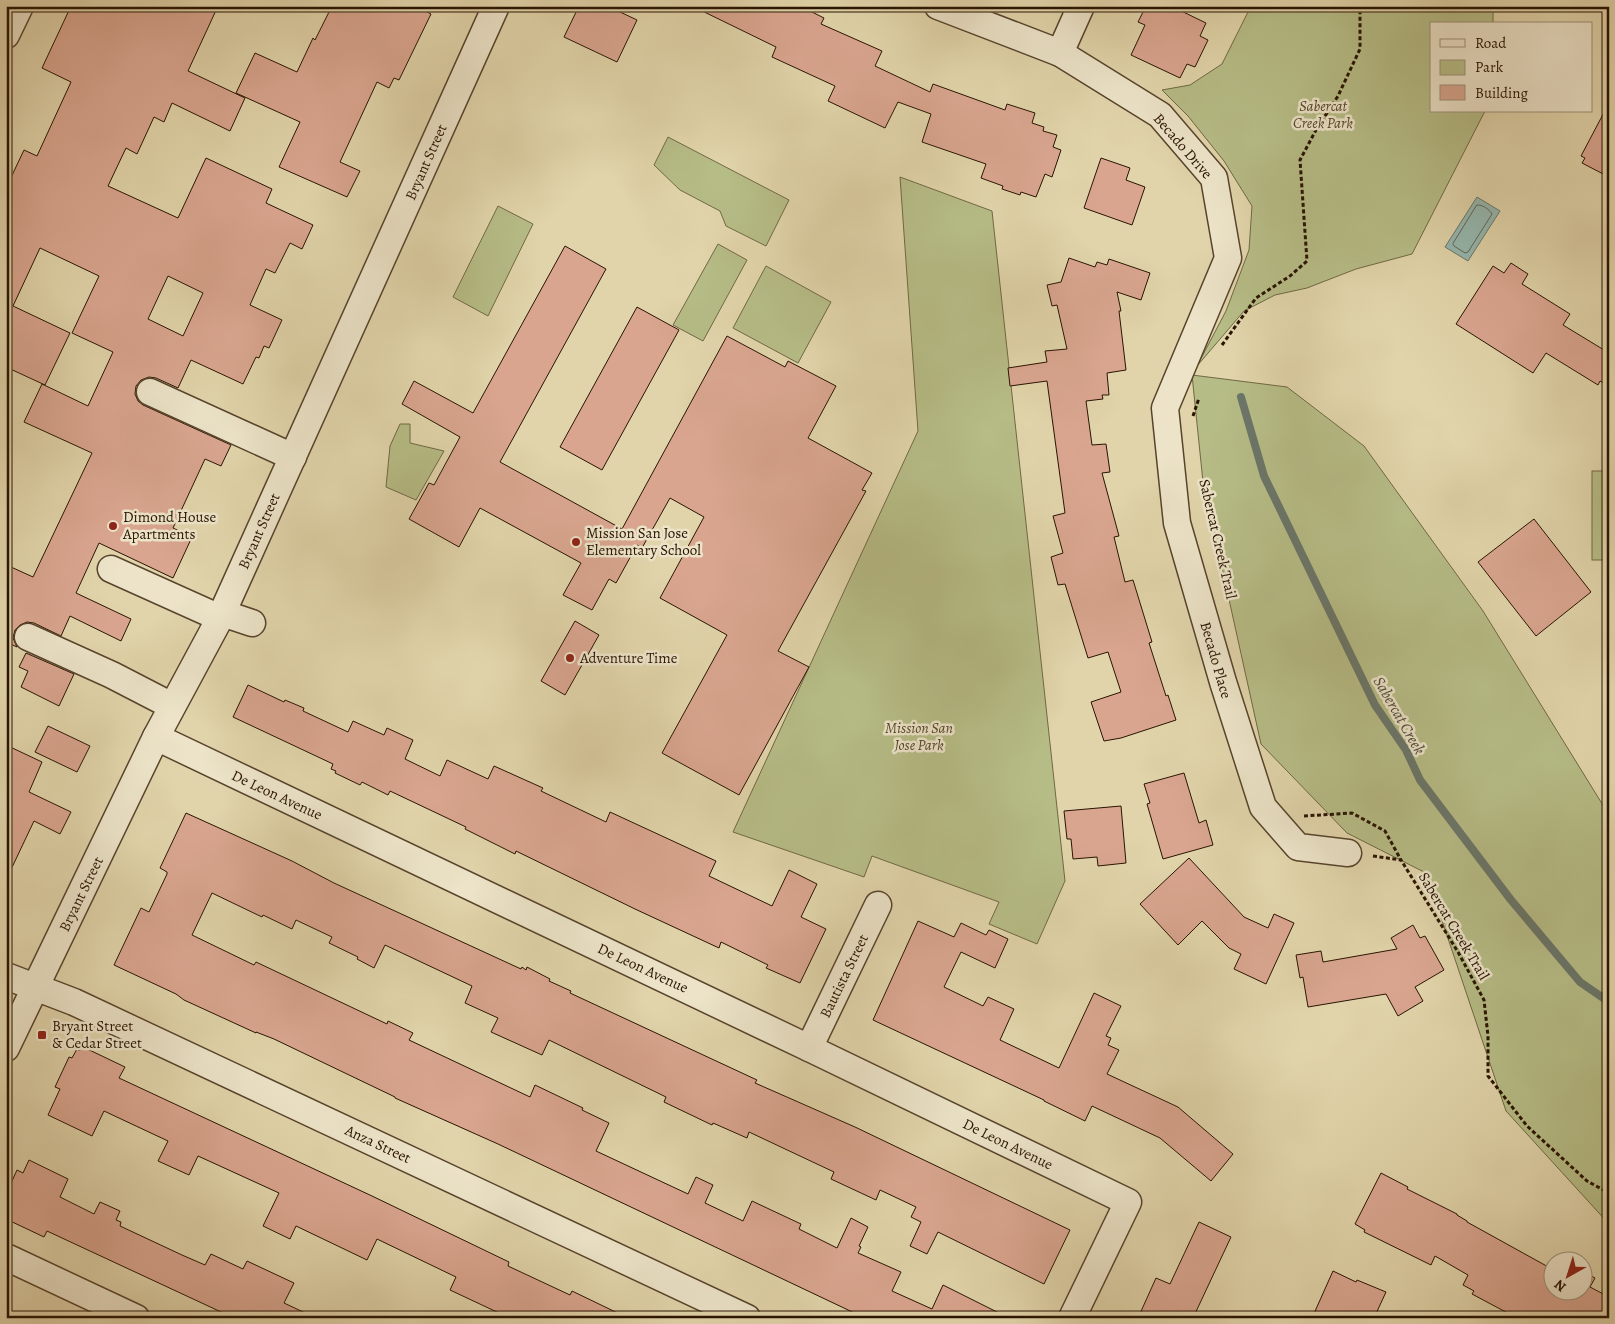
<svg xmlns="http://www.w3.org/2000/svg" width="1615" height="1324" viewBox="0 0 1615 1324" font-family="Alegreya,serif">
	<rect width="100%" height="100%" fill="#e1d4aa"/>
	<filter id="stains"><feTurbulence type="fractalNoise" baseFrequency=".004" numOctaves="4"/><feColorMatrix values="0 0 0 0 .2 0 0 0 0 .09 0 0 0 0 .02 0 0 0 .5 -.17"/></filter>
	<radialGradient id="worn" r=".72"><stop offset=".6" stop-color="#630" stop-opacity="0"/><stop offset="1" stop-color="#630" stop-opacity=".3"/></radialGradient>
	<!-- green -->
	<g fill="#b6bc86" stroke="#706844">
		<path d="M 1251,6 L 1493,6 L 1493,24 L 1431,24 L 1431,111 L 1485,111 L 1412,254 L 1356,269 L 1307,288 L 1275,295 L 1244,311 L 1197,366 L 1226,311 L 1249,250 L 1252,206 L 1224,161 L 1188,116 L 1162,90 L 1190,85 L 1222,64 Z"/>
		<path d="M 668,137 L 789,200 L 766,246 L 726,226 L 720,211 L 680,190 L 654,165 Z"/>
		<path d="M 900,177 L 992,211 L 1065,881 L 1037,944 L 989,924 L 999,902 L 872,856 L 864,877 L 733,832 L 918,431 Z"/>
		<path d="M 498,206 L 533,224 L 488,316 L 453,297 Z"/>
		<path d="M 718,244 L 747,260 L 703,341 L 673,325 Z"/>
		<path d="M 766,266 L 831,302 L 798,363 L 733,328 Z"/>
		<path d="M 1192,375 L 1287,387 L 1364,446 L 1483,611 L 1609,815 L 1609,1224 L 1506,1111 L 1426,873 L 1347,833 L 1261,744 L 1203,482 Z"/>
		<path d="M 400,424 L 410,424 L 410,443 L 444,451 L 416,500 L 386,487 L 390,446 Z"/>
		<rect x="1592" y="471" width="17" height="89"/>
	</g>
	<!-- water -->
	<path fill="#95b7ae" stroke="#6a7669" d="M 1477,197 L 1500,211 L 1468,261 L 1445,247 Z"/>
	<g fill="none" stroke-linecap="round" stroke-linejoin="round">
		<!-- shore -->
		<path stroke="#5f6658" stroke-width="1" d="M 1477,205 C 1482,204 1490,210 1492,214 L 1468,252 L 1465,253 L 1454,246 L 1453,244 Z"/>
		<!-- stream -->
		<path stroke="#6a7669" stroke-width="8" d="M 1241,397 L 1264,476 L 1375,705 L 1406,750 L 1420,780 L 1511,900 L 1580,982 L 1609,1002"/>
	</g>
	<!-- building -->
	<g fill="#d9a58f" stroke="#291402" fill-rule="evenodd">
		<path d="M 71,6 L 218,6 L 188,71 L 245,98 L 230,131 L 172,103 L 164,122 L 154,117 L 137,154 L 126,148 L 108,186 L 178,218 L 206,158 L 272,189 L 266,203 L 313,225 L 302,249 L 290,243 L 275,273 L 266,269 L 250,305 L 282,320 L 269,348 L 264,346 L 259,358 L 256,357 L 243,384 L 191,360 L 178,388 L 156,378 L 149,377 L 141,380 L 136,386 L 135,394 L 138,401 L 143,405 L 231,445 L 221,466 L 205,459 L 173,528 L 192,537 L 173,578 L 99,543 L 76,593 L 131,619 L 121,641 L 70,616 L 61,636 L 34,623 L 27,622 L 20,625 L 15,630 L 13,638 L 17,647 L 6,642 L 6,578 L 11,567 L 33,577 L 92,453 L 24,422 L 42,384 L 88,406 L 113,352 L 72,333 L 99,276 L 40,248 L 13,306 L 70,333 L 45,385 L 6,367 L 6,188 L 24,150 L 37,156 L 71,82 L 42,68 ZM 168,276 L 203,293 L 183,336 L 148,319 Z"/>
		<path d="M 332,6 L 416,6 L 431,14 L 399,80 L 394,78 L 389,88 L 377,82 L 340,162 L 360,171 L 347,197 L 279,167 L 300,122 L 236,93 L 255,53 L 297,72 L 313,38 L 315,40 Z"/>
		<path d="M 579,6 L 621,6 L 618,11 L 637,20 L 617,62 L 564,37 Z"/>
		<path d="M 692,6 L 800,6 L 824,18 L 821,24 L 882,51 L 875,66 L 930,92 L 933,84 L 1005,110 L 1007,104 L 1035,113 L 1032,123 L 1044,127 L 1043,131 L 1057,135 L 1053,147 L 1061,150 L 1052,177 L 1045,174 L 1036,197 L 1021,192 L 1020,195 L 1002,189 L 1003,186 L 981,178 L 986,164 L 922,142 L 931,114 L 898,102 L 885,128 L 828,101 L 835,86 L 772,57 L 776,47 Z"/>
		<path d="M 1146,6 L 1171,6 L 1206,23 L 1200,36 L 1208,40 L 1195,67 L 1187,64 L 1180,78 L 1131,55 L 1145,25 L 1138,22 Z"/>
		<path d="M 1609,103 L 1609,177 L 1582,163 L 1585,158 L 1581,156 Z"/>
		<path d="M 1101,158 L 1130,168 L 1126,180 L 1145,187 L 1132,225 L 1084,208 Z"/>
		<path d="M 565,246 L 606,269 L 500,462 L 622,529 L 727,336 L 785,367 L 788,361 L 836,386 L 808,438 L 872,473 L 862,490 L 866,491 L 778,651 L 809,667 L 739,795 L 662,753 L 727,635 L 660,598 L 704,517 L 670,498 L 642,548 L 637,545 L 616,583 L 609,579 L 592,610 L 563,595 L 581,563 L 480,508 L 459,547 L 409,519 L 429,483 L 434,485 L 460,437 L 402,404 L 414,381 L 473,413 Z"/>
		<path d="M 1069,258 L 1095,267 L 1097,262 L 1107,265 L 1109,259 L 1150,273 L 1141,300 L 1117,292 L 1121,311 L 1119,311 L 1126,370 L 1107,373 L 1109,395 L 1102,395 L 1103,399 L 1086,401 L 1092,445 L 1106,444 L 1110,472 L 1102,473 L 1119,536 L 1114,537 L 1125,582 L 1133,580 L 1152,642 L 1149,643 L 1166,696 L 1168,695 L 1176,720 L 1121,738 L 1104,741 L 1091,702 L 1121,692 L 1108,652 L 1088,658 L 1065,584 L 1058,585 L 1051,557 L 1063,553 L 1053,516 L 1065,513 L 1047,381 L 1010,386 L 1008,368 L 1047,362 L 1045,351 L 1067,349 L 1057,305 L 1052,306 L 1047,285 L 1061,282 Z"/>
		<path d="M 1511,263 L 1528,274 L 1522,284 L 1570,314 L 1563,325 L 1609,353 L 1609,386 L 1600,381 L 1598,385 L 1546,353 L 1533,373 L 1456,324 L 1493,266 L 1504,273 Z"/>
		<path d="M 637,307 L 679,330 L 602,470 L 560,447 Z"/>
		<path d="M 1534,519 L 1591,592 L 1536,636 L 1478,562 Z"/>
		<path d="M 575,621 L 599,635 L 565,695 L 541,681 Z"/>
		<path d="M 26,653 L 74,674 L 59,706 L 21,687 L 28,671 L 19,667 Z"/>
		<path d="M 248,685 L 284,702 L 285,700 L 304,708 L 303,711 L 348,732 L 353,721 L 384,735 L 387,728 L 413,740 L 405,759 L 440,776 L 447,760 L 488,779 L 494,766 L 543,788 L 541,791 L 606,822 L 610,812 L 716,861 L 709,876 L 772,906 L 789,870 L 817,884 L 801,917 L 826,929 L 800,983 L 766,968 L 768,965 L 721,942 L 719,948 L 635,909 L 516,851 L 515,854 L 465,829 L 466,827 L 390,791 L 388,795 L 362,782 L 360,785 L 335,773 L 336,771 L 331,769 L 333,764 L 233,717 Z"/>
		<path d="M 48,726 L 90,746 L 77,772 L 35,752 Z"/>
		<path d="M 6,745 L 42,762 L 29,792 L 71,812 L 60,834 L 34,821 L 6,880 Z"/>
		<path d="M 1184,773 L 1199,823 L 1206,820 L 1213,845 L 1163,859 L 1147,804 L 1150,803 L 1144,784 Z"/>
		<path d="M 1121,806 L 1126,863 L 1098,866 L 1097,857 L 1073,859 L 1071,839 L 1067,839 L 1064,811 Z"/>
		<path d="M 186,813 L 292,861 L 334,883 L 521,969 L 522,967 L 526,970 L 527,967 L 550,979 L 549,981 L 571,991 L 570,993 L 757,1080 L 755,1083 L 855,1127 L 1070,1230 L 1044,1284 L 938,1232 L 927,1254 L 910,1246 L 921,1222 L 911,1217 L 916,1207 L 880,1190 L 876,1200 L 831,1179 L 834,1172 L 749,1132 L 747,1138 L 713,1123 L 712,1125 L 664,1102 L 666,1097 L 549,1040 L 542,1055 L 491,1032 L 498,1018 L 465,1003 L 472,986 L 385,945 L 374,968 L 357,959 L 358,957 L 329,943 L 332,937 L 296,920 L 292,929 L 263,915 L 262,917 L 212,893 L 192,935 L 254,965 L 256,962 L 387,1024 L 388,1021 L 413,1033 L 409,1040 L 530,1097 L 535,1085 L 583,1108 L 582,1110 L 609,1123 L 596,1151 L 688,1194 L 696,1177 L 713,1185 L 705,1203 L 743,1221 L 752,1201 L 801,1224 L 799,1229 L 837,1248 L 851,1218 L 868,1227 L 859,1246 L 861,1247 L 858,1253 L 901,1272 L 892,1291 L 932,1309 L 943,1285 L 1009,1318 L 865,1318 L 498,1144 L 395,1098 L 395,1097 L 274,1039 L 256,1032 L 256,1033 L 184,1000 L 176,994 L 114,965 L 141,908 L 149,912 L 167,874 L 167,872 L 160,868 Z"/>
		<path d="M 1189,858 L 1244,917 L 1268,928 L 1274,914 L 1294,923 L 1266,984 L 1234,969 L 1241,954 L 1229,948 L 1202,921 L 1178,945 L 1140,904 Z"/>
		<path d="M 918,921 L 954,937 L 961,923 L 986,935 L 989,930 L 1008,939 L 995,968 L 961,952 L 944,987 L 983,1006 L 988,997 L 1014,1009 L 1000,1040 L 1059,1068 L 1094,993 L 1121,1006 L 1106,1036 L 1111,1038 L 1108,1045 L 1119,1050 L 1107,1074 L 1178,1107 L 1233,1154 L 1211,1181 L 1160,1138 L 1092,1106 L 1085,1121 L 1044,1101 L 1044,1100 L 873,1020 Z"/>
		<path d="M 1413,925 L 1420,938 L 1425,936 L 1444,970 L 1415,987 L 1423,1001 L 1398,1016 L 1386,994 L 1308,1007 L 1303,977 L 1300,978 L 1296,955 L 1321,951 L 1323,962 L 1397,949 L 1391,938 Z"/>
		<path d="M 81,1046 L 125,1067 L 119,1078 L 372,1196 L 509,1262 L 508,1266 L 570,1295 L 572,1291 L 628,1318 L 496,1318 L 499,1313 L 450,1290 L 456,1277 L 377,1239 L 367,1260 L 296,1226 L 290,1239 L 263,1226 L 279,1193 L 198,1156 L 189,1175 L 158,1161 L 168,1141 L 104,1111 L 92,1136 L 48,1115 L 60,1089 L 55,1087 L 69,1057 L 72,1058 L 77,1049 L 79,1051 Z"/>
		<path d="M 29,1160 L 68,1179 L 60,1197 L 94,1214 L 100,1202 L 120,1211 L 116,1220 L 121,1222 L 120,1226 L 182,1255 L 205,1265 L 211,1254 L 243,1269 L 247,1261 L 294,1283 L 284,1303 L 316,1318 L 234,1318 L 47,1231 L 44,1237 L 6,1219 L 6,1194 L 17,1170 L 23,1173 Z"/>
		<path d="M 1381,1173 L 1408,1187 L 1407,1189 L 1457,1214 L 1457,1215 L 1467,1221 L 1467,1222 L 1552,1269 L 1552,1292 L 1582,1292 L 1582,1271 L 1595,1278 L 1590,1287 L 1609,1297 L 1609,1318 L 1517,1318 L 1472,1294 L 1474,1291 L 1463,1285 L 1468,1275 L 1435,1256 L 1431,1265 L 1364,1232 L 1365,1230 L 1355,1224 Z"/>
		<path d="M 1199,1222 L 1231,1237 L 1193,1318 L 1138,1318 L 1156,1278 L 1170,1284 Z"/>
		<path d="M 1333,1271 L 1356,1282 L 1357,1280 L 1386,1292 L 1374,1318 L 1312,1318 Z"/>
	</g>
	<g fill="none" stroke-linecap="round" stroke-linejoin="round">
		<defs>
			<g id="minor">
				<path d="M 938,6 L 1060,53 L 1160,115 L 1214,178 L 1228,258 L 1165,408 L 1177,523 L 1223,682 L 1263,807 L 1298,847 L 1348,853"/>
				<path d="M 6,35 L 20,6"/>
				<path d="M 1060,53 L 1081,6"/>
				<path d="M 150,392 L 293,457"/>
				<path d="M 111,569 L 220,618"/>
				<path d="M 222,613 L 252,623"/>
				<path d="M 28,637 L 112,675 L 172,706"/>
				<path d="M 156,737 L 809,1048 L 1128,1202 L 1072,1318"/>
				<path d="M 6,976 L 74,1002 L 747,1318"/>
				<path d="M 6,1048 L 156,737 L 220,618 L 496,6"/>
				<path d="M 809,1048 L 878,905"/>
				<path d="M 6,1257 L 136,1318"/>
			</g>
		</defs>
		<!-- minor casing -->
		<use href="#minor" stroke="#57442c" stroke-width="29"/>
		<!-- path -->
		<g stroke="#291402" stroke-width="3" stroke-dasharray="4 2.5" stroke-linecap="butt">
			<path d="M 1222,345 L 1256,298 L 1290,276 L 1307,261 L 1300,160 L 1316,130 L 1338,96 L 1360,49 L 1360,6"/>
			<path d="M 1193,416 L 1199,398"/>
			<path d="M 1304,816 L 1352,813 L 1385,831 L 1401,860"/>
			<path d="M 1373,856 L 1401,860 L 1458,952 L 1484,1000 L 1488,1036 L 1488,1076 L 1527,1126 L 1587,1181 L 1609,1193"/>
		</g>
		<!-- minor -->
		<use href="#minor" stroke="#ece3c8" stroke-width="26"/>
	</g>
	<!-- markers -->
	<g fill="#8f2418" stroke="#ece3c8" stroke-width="2">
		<circle cx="113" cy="526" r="5"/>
		<circle cx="576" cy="542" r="5"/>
		<circle cx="570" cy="658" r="5"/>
		<rect x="37" y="1030" width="10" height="10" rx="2.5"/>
	</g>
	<g text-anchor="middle" stroke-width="5" stroke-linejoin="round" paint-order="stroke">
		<!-- park labels -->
		<g font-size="15" font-style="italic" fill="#53462a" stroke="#ece3c8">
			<text x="1323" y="111">Sabercat<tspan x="1323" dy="17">Creek Park</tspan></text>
			<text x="919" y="733">Mission San<tspan x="919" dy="17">Jose Park</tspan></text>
		</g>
		<!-- street labels -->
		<g font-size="15" fill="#291402" stroke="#ece3c8">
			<text transform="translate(1183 146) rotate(49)" y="5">Becado Drive</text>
			<text transform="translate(426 162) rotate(-66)" y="5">Bryant Street</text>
			<text transform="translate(259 531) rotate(-66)" y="5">Bryant Street</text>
			<text transform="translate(1218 539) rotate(77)" y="5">Sabercat Creek Trail</text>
			<text transform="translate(1216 660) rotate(74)" y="5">Becado Place</text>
			<text transform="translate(277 795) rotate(25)" y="5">De Leon Avenue</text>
			<text transform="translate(81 894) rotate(-64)" y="5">Bryant Street</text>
			<text transform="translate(1454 926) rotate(59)" y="5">Sabercat Creek Trail</text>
			<text transform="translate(643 968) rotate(25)" y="5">De Leon Avenue</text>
			<text transform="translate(844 976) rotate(-64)" y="5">Bautista Street</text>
			<text transform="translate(378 1144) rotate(25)" y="5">Anza Street</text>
			<text transform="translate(1008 1144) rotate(26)" y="5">De Leon Avenue</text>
		</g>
		<!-- poi labels -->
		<g font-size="15" fill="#291402" stroke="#ece3c8" text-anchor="start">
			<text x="123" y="522">Dimond House<tspan x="123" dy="17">Apartments</tspan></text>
			<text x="586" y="538">Mission San Jose<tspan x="586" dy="17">Elementary School</tspan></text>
			<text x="580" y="663">Adventure Time</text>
			<text x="52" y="1031">Bryant Street<tspan x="52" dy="17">&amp; Cedar Street</tspan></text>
		</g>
		<!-- water labels -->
		<g font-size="16" font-style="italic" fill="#4f4d3e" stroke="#ece3c8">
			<text transform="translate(1400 715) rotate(60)" y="6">Sabercat Creek</text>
		</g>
	</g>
	<!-- margin -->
	<rect width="1615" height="1324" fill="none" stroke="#e1d4aa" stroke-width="25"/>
	<rect x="8" y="8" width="1600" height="1309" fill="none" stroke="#291402" stroke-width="2.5"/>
	<rect x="12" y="12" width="1590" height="1299" fill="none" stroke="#291402"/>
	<!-- legend -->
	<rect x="1430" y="22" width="162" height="90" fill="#ece3c8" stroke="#9e9079"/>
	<rect x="1440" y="39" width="25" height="8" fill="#ece3c8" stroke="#9e9079"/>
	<text x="1475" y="48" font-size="15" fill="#291402">Road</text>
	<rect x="1440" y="60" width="25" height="15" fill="#b6bc86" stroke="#9e9079"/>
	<text x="1475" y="72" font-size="15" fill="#291402">Park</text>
	<rect x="1440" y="85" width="25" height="15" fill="#d9a58f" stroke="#9e9079"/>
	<text x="1475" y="98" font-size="15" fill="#291402">Building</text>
	<!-- north arrow -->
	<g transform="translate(1568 1276) rotate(219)"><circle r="24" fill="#ece3c8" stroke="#9e9079"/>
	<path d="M0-4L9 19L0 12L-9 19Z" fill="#8f2418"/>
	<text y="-8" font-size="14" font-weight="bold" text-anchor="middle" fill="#291402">N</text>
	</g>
	<rect width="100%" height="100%" filter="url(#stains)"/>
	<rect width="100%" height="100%" fill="url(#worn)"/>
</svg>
